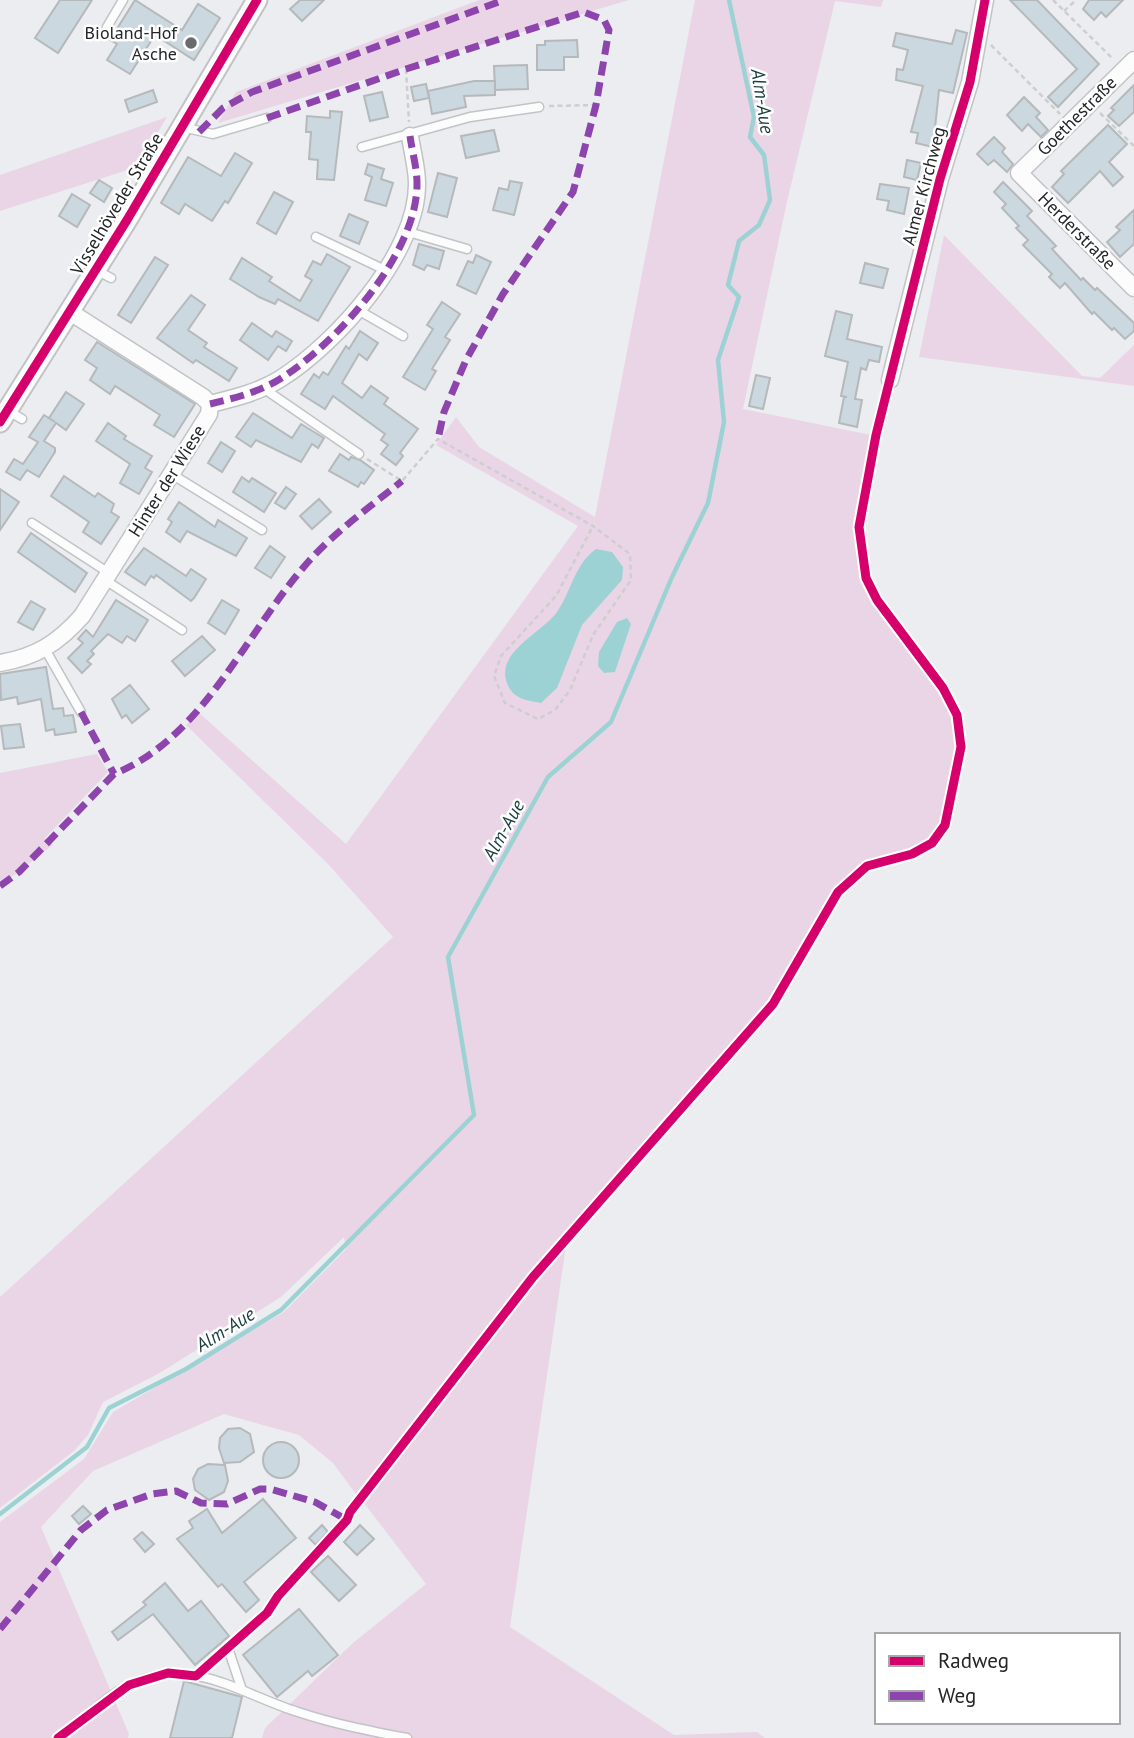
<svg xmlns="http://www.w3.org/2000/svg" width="1134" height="1738" viewBox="0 0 1134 1738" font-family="'PT Sans',sans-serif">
	<rect width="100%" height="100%" fill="#ebedf1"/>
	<!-- green -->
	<g fill="#ead5e7">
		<path d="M 479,0 L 629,0 L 218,123 L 236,92 Z"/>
		<path d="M 695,0 L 883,0 L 881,7 L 835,1 L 786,206 L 743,409 L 871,435 L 855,511 L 862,582 L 874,604 L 936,687 L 954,717 L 957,744 L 941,824 L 930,840 L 911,850 L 863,863 L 846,876 L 771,1002 L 528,1274 L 356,1494 L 333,1463 L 299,1435 L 224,1414 L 93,1471 L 41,1527 L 129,1734 L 128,1738 L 0,1738 L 0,1522 L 84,1459 L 113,1412 L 284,1312 L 346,1249 L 344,1237 L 281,1297 L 158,1374 L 103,1402 L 88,1435 L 74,1451 L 0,1508 L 0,1297 L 393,937 L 328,864 L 186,725 L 198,712 L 346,844 L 578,526 L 436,445 L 456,417 L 479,447 L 595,517 Z"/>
		<path d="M 167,117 L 137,167 L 0,211 L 0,175 Z"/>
		<path d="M 944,235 L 1082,376 L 1100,378 L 1134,345 L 1134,386 L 919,357 Z"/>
		<path d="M 97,754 L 108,772 L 45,838 L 53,845 L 0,886 L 0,773 Z"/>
		<path d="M 566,1246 L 510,1627 L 674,1735 L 757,1732 L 765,1738 L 262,1738 L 265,1728 L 353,1643 L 426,1584 L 364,1503 Z"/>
	</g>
	<!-- water -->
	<g fill="#9dd2d4">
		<path d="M 596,549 L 612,552 L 623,567 L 622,580 L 582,625 L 557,688 L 541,703 C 526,700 513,699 507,683 C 495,652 543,632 557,612 C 572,590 574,565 596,549 Z"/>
		<path d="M 627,618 L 631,624 L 615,672 L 604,673 L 598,666 L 599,652 L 617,622 Z"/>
	</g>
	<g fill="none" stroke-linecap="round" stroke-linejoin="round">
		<!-- stream -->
		<path stroke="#9dd2d4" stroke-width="4.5" d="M 0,1514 L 87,1447 L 109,1408 L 186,1369 L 281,1310 L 474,1115 L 448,957 L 548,777 L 611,722 L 672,577 L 708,503 L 724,422 L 718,360 L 739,297 L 728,285 L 739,241 L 759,225 L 770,200 L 764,155 L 750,137 L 754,117 L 729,0"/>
	</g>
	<!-- building -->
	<g fill="#cbd8df" stroke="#b6b9bb" stroke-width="2">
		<path d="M 60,0 L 92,0 L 58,53 L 35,38 Z"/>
		<path d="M 135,0 L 182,30 L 198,4 L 220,18 L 194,60 L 155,35 L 130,74 L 107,60 L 117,44 L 110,40 Z"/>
		<path d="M 300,0 L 324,0 L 302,21 L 290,9 Z"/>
		<path d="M 1010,0 L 1037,0 L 1099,64 L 1058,107 L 1048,97 L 1077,69 Z"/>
		<path d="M 1089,0 L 1123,0 L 1106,17 L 1101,12 L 1094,20 L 1083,9 Z"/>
		<path d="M 956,30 L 967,33 L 953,93 L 939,90 L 933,147 L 916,143 L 918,133 L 911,132 L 923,86 L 896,80 L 897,69 L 903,70 L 908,50 L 893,46 L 896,33 L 952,44 Z"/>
		<path d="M 577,40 L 578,57 L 564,57 L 564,70 L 537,70 L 537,45 L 545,45 L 545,41 Z"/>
		<path d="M 527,65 L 528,89 L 495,90 L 494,66 Z"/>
		<path d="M 474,81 L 495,81 L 495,95 L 464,96 L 466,107 L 432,114 L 428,91 Z"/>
		<path d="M 426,84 L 429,98 L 414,101 L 411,87 Z"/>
		<path d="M 1134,85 L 1134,112 L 1119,126 L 1108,116 L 1114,110 L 1111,108 Z"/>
		<path d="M 153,90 L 157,102 L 129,112 L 125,100 Z"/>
		<path d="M 382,92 L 388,117 L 370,121 L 364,96 Z"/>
		<path d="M 1024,97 L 1040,113 L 1036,117 L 1048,130 L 1041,137 L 1028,124 L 1022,131 L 1007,115 Z"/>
		<path d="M 330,111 L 342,112 L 334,180 L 317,179 L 318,160 L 309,159 L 311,132 L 306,132 L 307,116 L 330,118 Z"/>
		<path d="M 1108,125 L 1127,144 L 1109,162 L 1123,177 L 1113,186 L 1100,171 L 1068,203 L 1052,187 L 1064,174 L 1061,171 Z"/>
		<path d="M 494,130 L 499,151 L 466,158 L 461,136 Z"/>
		<path d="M 994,137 L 1005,148 L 1002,152 L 1013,164 L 1007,172 L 994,160 L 988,165 L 977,154 Z"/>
		<path d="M 235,153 L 252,163 L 228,203 L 225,201 L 212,221 L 185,204 L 179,214 L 161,203 L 188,157 L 221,176 Z"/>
		<path d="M 907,160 L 921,163 L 917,180 L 904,177 Z"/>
		<path d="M 368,164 L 384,169 L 381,179 L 393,183 L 386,206 L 365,200 L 372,177 L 365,174 Z"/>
		<path d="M 438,173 L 457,178 L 447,217 L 428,212 Z"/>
		<path d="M 99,180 L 112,188 L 104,202 L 90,193 Z"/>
		<path d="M 510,181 L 522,183 L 514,215 L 493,210 L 499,188 L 508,190 Z"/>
		<path d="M 1003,182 L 1032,211 L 1027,216 L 1056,246 L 1052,249 L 1081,280 L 1083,278 L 1095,290 L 1097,288 L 1134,323 L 1134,331 L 1125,339 L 1114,328 L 1112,330 L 1094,312 L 1092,314 L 1065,283 L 1060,288 L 1049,277 L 1052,274 L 1023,245 L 1028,240 L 1016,228 L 1019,226 L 1002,208 L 1006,204 L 994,192 Z"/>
		<path d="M 880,184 L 909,188 L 904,214 L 887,210 L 889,201 L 877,199 Z"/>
		<path d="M 274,192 L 293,202 L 276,234 L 257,223 Z"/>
		<path d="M 72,194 L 90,205 L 77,227 L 59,216 Z"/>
		<path d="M 1134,210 L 1134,244 L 1120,257 L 1107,242 L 1120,230 L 1116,227 Z"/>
		<path d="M 349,214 L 368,222 L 359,244 L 340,236 Z"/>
		<path d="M 419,244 L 444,251 L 439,269 L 427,265 L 424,270 L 413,265 Z"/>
		<path d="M 327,254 L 350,267 L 318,321 L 278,299 L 275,304 L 259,297 L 230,279 L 242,258 L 272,277 L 269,281 L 300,301 L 312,280 L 305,276 L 313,261 L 321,265 Z"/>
		<path d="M 476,255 L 491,262 L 476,294 L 457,285 L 468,261 L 473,263 Z"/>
		<path d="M 155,257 L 168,265 L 131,323 L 118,315 Z"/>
		<path d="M 865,263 L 888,269 L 883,288 L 860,283 Z"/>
		<path d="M 191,295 L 205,305 L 188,330 L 207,343 L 204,347 L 237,368 L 229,381 L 196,360 L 193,363 L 157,338 Z"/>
		<path d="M 442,302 L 460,314 L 445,337 L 450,340 L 432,369 L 436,371 L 425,390 L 403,377 L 433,329 L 427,325 Z"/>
		<path d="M 836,311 L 852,315 L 847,339 L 882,347 L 879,362 L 869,360 L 866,370 L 861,368 L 855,399 L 862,400 L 857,427 L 839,423 L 844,397 L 847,397 L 841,396 L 848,362 L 825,356 Z"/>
		<path d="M 252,323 L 272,337 L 276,331 L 292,341 L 286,351 L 278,346 L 268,360 L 240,340 Z"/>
		<path d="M 360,331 L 378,343 L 367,360 L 359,354 L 342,383 L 362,398 L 371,386 L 388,398 L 384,404 L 418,429 L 400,453 L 403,456 L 396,465 L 381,454 L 388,445 L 381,440 L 385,434 L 333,396 L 325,409 L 301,394 L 314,374 L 319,378 L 323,372 L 328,375 L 346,346 L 349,349 Z"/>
		<path d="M 97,342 L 195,404 L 174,437 L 154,425 L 160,415 L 115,386 L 110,394 L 90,380 L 97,368 L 85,360 Z"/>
		<path d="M 756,375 L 770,378 L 763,409 L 749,406 Z"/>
		<path d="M 66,392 L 84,404 L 66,430 L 56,423 L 44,441 L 55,448 L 55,452 L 39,477 L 27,470 L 20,480 L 6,472 L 14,459 L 23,464 L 38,442 L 29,437 L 44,415 L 55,422 L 49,418 Z"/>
		<path d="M 253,413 L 292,438 L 301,424 L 324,438 L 318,448 L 312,444 L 301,462 L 256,440 L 251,447 L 236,437 Z"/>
		<path d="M 108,423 L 126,436 L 124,439 L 152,456 L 145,468 L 152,472 L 139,494 L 120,483 L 130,464 L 96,441 Z"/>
		<path d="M 221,442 L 235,451 L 222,472 L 208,463 Z"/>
		<path d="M 340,454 L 349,460 L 351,457 L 360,460 L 374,470 L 364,484 L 361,482 L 358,487 L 329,471 Z"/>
		<path d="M 64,476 L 95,497 L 98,493 L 114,504 L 111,512 L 119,517 L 101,544 L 83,532 L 89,522 L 51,496 Z"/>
		<path d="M 242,477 L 249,482 L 252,478 L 276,493 L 264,512 L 233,492 Z"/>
		<path d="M 286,487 L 296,494 L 285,509 L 275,503 Z"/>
		<path d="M 0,489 L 19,502 L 0,530 Z"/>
		<path d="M 319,499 L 331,512 L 312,529 L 300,516 Z"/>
		<path d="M 179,502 L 215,527 L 218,520 L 247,538 L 236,556 L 187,531 L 180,542 L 166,532 L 172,522 L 168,519 Z"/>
		<path d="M 31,533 L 87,573 L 75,592 L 18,552 Z"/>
		<path d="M 270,546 L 285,557 L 271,578 L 255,568 Z"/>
		<path d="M 144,548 L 186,576 L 191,569 L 206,579 L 194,598 L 191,601 L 156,575 L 154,578 L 151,576 L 145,585 L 125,572 Z"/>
		<path d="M 116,600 L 148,620 L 135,641 L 127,636 L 122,643 L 108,634 L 91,651 L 94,654 L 87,661 L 91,664 L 82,673 L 68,658 L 83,643 L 78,639 L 86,630 L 93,637 Z"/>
		<path d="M 222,600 L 239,610 L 225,634 L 208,623 Z"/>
		<path d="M 31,601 L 45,609 L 33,630 L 18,622 Z"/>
		<path d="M 202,636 L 215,650 L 185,676 L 172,661 Z"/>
		<path d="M 46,667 L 53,709 L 63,708 L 64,716 L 73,715 L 76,732 L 55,735 L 54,729 L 46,731 L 41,699 L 18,704 L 17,697 L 1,700 L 0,674 Z"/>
		<path d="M 130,685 L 149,709 L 132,723 L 126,715 L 122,718 L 112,699 Z"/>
		<path d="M 20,724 L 24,747 L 4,749 L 1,726 Z"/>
		<path d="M 240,1428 L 250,1434 L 254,1452 L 240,1462 L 224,1463 L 219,1448 L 220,1438 L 228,1429 Z"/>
		<circle cx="281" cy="1460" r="18"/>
		<path d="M 208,1464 L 225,1465 L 228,1481 L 224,1492 L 209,1500 L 195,1490 L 193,1479 L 198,1469 Z"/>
		<path d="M 263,1499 L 296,1538 L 244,1582 L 259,1600 L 246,1612 L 222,1584 L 218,1587 L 177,1539 L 193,1528 L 189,1521 L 207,1509 L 222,1533 Z"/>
		<path d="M 83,1506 L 91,1514 L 79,1524 L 72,1516 Z"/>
		<path d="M 322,1525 L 328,1532 L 316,1545 L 309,1538 Z"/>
		<path d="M 360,1525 L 374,1539 L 357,1555 L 344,1542 Z"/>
		<path d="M 142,1532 L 154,1544 L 145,1552 L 134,1539 Z"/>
		<path d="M 328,1556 L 356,1585 L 339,1601 L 311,1572 Z"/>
		<path d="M 165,1583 L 188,1611 L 201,1601 L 229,1636 L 195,1665 L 153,1614 L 118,1640 L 112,1632 L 146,1605 L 143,1602 Z"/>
		<path d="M 299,1609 L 338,1655 L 312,1676 L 308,1671 L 277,1697 L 243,1655 Z"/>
		<path d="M 184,1681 L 242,1697 L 232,1738 L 170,1738 Z"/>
	</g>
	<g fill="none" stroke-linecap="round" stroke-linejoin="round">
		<defs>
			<g id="service">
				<path d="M 107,27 L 123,0"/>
				<path d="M 182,127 L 213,134 L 267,118"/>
				<path d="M 362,147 L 470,117 L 539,107"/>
				<path d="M 405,231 L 467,249"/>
				<path d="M 316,237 L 385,270"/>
				<path d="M 96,270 L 111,278"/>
				<path d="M 358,310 L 403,336"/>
				<path d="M 263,388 L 359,454"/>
				<path d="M 7,410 L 22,419"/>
				<path d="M 173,475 L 262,530"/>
				<path d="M 32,523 L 109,573"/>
				<path d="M 105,580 L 182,630"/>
				<path d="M 45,649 L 81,712"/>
				<path d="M 228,1648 L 241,1687"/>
				<path d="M 196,1676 L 267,1613 L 278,1596 L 347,1520"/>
				<path d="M 58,1738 C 83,1722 105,1696 131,1684 C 194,1656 240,1694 298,1712 C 334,1724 370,1731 407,1738"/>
			</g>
			<g id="minor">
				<path d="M 1134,60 L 1019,173 L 1134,288"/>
				<path d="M 890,380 L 940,179 L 970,82 L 985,0"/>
				<path d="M 210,404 C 235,398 259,392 280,379 C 336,344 418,253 417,183 C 417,168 412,151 410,136"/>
				<path d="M 0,663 C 36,657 58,643 82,616 L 209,414 L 210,404 L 203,397 L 70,312"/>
			</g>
			<path id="tertiary" d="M 0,422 L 127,220 L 257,0"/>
		</defs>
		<!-- service casing -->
		<use href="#service" stroke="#c2c3c6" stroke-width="11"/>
		<!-- minor casing -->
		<use href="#minor" stroke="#c2c3c6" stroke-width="19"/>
		<!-- tertiary casing -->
		<use href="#tertiary" stroke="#c2c3c6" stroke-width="23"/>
		<!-- path -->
		<g stroke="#cececf" stroke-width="2.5" stroke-dasharray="5 3.5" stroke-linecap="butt">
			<path d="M 1053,0 L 1113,59"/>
			<path d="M 1064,11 L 1076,0"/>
			<path d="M 991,45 L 1060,114"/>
			<path d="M 406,69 L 409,122"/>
			<path d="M 549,106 L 596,105"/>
			<path d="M 1100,113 L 1134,146"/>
			<path d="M 367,459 L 402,481 L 438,439 L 593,526 L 630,554 L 631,580 L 593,635 L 570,690 L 555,710 L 538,719 L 505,703 L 494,676 L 501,656 L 556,596 L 593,526"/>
		</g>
		<!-- service -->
		<use href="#service" stroke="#fcfcfd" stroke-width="8"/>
		<!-- minor -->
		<use href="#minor" stroke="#fcfcfd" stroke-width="16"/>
		<!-- tertiary -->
		<use href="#tertiary" stroke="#fcfcfd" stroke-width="19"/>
		<!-- quiet -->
		<g stroke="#8e44ad" stroke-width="7" stroke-dasharray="14 7" stroke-linecap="butt">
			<path d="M 267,118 L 406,69 L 584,12 L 604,20 L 609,30 L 596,105 L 573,192 L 503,294 L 466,360 L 444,412 L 438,439"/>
			<path d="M 199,132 L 223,108 L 252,92 L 504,0"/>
			<path d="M 210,404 C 235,398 259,392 280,379 C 336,344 418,253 417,183 C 417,168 412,151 410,136"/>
			<path d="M 81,712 L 114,774"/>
			<path d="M 0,886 L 19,872 L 114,774 C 205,737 246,631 309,561 C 336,531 371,506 402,481"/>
			<path d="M 0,1629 L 81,1530 L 107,1510 L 152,1494 L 176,1491 L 201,1503 L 227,1504 L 260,1489 L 270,1489 L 315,1502 L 347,1520 L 349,1515"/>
		</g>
		<defs>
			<g id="cycleway">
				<path d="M 0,422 L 127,220 L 257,0"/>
				<path d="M 58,1738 L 129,1685 L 168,1673 L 196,1676 L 267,1613 L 278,1596 L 347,1520 L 350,1512 L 533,1277 L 773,1004 L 838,892 L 867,866 L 912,854 L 932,843 L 945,825 L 961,747 L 957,715 L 943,688 L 877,600 L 866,578 L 859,527 L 876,435 L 940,179 L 970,82 L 985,0"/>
			</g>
		</defs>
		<!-- cycleway casing -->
		<use href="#cycleway" stroke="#fff" stroke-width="13"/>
		<!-- cycleway -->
		<use href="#cycleway" stroke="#d6006c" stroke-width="9"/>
	</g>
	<!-- markers -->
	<circle fill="#696b6e" stroke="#fff" stroke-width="2.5" cx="191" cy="43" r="7"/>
	<g text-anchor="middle" stroke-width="5" stroke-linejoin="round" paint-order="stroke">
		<!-- poi labels -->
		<g font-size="18" fill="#232527" stroke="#fff" text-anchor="end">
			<text x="177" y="39">Bioland-Hof<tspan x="177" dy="21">Asche</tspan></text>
		</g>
		<!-- street labels -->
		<g font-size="18" fill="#232527" stroke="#fff">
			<text transform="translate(1077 116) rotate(-45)" y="6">Goethestraße</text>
			<text transform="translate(924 186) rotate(-75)" y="6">Almer Kirchweg</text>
			<text transform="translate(117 204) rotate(-59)" y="6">Visselhöveder Straße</text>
			<text transform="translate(1077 231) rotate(45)" y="6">Herderstraße</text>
			<text transform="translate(167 481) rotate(-58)" y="6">Hinter der Wiese</text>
		</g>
		<!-- water labels -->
		<g font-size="19" font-style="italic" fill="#183d3d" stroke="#fff">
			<text transform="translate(763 101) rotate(81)" y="7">Alm-Aue</text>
			<text transform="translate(503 830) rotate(-61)" y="7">Alm-Aue</text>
			<text transform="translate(225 1329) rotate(-32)" y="7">Alm-Aue</text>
		</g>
	</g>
	<!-- legend -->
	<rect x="875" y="1633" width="245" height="91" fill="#ffffff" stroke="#a7a8a9" stroke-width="2"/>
	<rect x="889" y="1656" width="35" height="10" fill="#d6006c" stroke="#a7a8a9" stroke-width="2"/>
	<text x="938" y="1668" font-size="21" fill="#232527">Radweg</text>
	<rect x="889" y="1691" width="35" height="10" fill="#8e44ad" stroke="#a7a8a9" stroke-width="2"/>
	<text x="938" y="1703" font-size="21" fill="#232527">Weg</text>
</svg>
